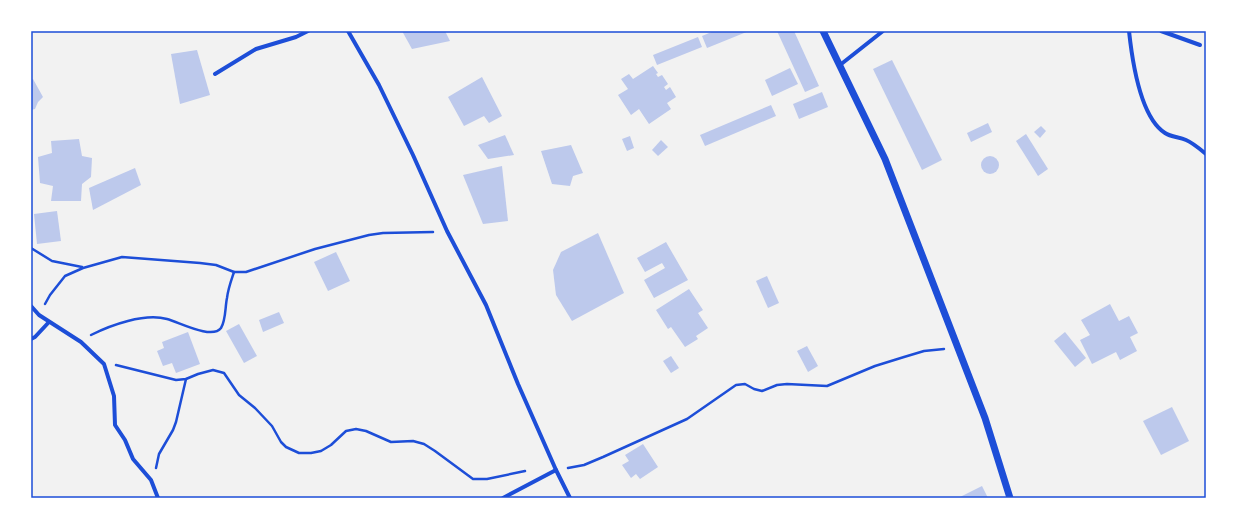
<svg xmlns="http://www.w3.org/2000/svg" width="1237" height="529" viewBox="0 0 1237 529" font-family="'Work Sans',sans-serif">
	<rect width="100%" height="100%" fill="#f2f2f2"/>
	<!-- building -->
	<g fill="#bdc9ec">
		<path d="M 402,31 L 445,31 L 450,41 L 412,49 Z"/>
		<path d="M 714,31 L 749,31 L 707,48 L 702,36 Z"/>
		<path d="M 777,31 L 794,31 L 819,86 L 805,92 Z"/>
		<path d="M 698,37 L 702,47 L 657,65 L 653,55 Z"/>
		<path d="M 197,50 L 210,95 L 180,104 L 171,54 Z"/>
		<path d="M 892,60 L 942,160 L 922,170 L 873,69 Z"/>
		<path d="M 653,66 L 658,73 L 656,74 L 658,77 L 662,75 L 668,84 L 664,87 L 666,90 L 670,87 L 676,97 L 667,103 L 671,109 L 649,124 L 639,109 L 631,115 L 618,95 L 628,89 L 621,79 L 629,74 L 633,79 Z"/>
		<path d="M 790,68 L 798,84 L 772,96 L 765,80 Z"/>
		<path d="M 482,77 L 502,116 L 489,123 L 484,116 L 464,126 L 448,97 Z"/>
		<path d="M 33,79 L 43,97 L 38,102 L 35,109 L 31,110 L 31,80 Z"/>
		<path d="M 822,92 L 828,107 L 799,119 L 793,104 Z"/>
		<path d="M 771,105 L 776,116 L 705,146 L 700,135 Z"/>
		<path d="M 988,123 L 992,132 L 971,142 L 967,133 Z"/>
		<path d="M 1041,126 L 1046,131 L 1040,138 L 1034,132 Z"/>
		<path d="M 1026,134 L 1048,169 L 1038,176 L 1016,141 Z"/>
		<path d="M 505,135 L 514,155 L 488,159 L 478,145 Z"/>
		<path d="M 630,136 L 634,148 L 627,151 L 622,139 Z"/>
		<path d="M 79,139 L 82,156 L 92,158 L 91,177 L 82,184 L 81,201 L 51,201 L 53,186 L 40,183 L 38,157 L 52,153 L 51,141 Z"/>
		<path d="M 661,140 L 668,147 L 658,156 L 652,150 Z"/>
		<path d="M 571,145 L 583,173 L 573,176 L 570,186 L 552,184 L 541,151 Z"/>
		<circle cx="990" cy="165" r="9"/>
		<path d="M 502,166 L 508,221 L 483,224 L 463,175 Z"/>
		<path d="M 135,168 L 141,185 L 93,210 L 89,188 Z"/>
		<path d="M 57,211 L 61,241 L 37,244 L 34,214 Z"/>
		<path d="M 598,233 L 624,293 L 572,321 L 556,295 L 553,270 L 561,252 Z"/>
		<path d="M 666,242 L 688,280 L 654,298 L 644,280 L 665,268 L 662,263 L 645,272 L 637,258 Z"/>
		<path d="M 336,252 L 350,281 L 328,291 L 314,262 Z"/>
		<path d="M 767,276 L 779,303 L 768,308 L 756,281 Z"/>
		<path d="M 689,289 L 703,310 L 698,313 L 708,328 L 696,336 L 698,339 L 685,347 L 671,327 L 668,329 L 656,310 Z"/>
		<path d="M 1110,304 L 1119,321 L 1129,316 L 1138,333 L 1130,337 L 1137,351 L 1120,360 L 1116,352 L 1092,364 L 1080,340 L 1090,335 L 1081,320 Z"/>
		<path d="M 279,312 L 284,323 L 263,332 L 259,320 Z"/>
		<path d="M 239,324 L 257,356 L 244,363 L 226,331 Z"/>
		<path d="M 188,332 L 200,364 L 176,373 L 172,363 L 163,366 L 157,351 L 164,348 L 162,342 Z"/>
		<path d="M 1065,332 L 1086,358 L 1075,367 L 1054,341 Z"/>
		<path d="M 807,346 L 818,366 L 808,372 L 797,351 Z"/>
		<path d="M 671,356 L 679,368 L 671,373 L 663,361 Z"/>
		<path d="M 1172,407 L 1189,441 L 1161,455 L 1143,421 Z"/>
		<path d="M 643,444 L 658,467 L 640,479 L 636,474 L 631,478 L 622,465 L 629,461 L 625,455 Z"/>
		<path d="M 982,486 L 988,498 L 961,498 L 960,497 Z"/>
	</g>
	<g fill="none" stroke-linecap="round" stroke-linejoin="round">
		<!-- path -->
		<g stroke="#1d4ed8" stroke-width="2.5">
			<path d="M 31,248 L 52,261 L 82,267"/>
			<path d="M 45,304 L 50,295 L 65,276 L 83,268 L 122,257 L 200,263 L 216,265 L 234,272 L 246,272 L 315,249 L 369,235 L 383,233 L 433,232"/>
			<path d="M 91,335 C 111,325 144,313 167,319 C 179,322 212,340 221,328 C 226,320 225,307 227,298 C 228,289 231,281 234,272"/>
			<path d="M 116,365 L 176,380 L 186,379 L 198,374 L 213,370 L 224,373 L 239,395 L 255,408 L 272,426 L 281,442 L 286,447 L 299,453 L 311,453 L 321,451 L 331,445 L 346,431 L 356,429 L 366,431 L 391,442 L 413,441 L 424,444 L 435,451 L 473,479 L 487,479 L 525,471"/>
			<path d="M 156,468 L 159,454 L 173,430 L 176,422 L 186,379"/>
			<path d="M 568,468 L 584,465 L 603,457 L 687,419 L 736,385 L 745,384 L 754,389 L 762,391 L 777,385 L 787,384 L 827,386 L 875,366 L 904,357 L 924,351 L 944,349"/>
		</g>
		<!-- minor -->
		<g stroke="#1d4ed8" stroke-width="4">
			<path d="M 348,31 L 379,85 L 413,155 L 447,231 L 486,305 L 518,384 L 556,470 L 570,498"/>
			<path d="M 1129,31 C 1132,59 1140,117 1165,133 C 1171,137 1179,137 1186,140 C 1193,143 1200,149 1206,154"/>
			<path d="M 1161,31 L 1200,45"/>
			<path d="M 840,65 L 883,31"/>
			<path d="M 215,74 L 256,49 L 296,37 L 308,31"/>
			<path d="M 31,306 L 39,315 L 81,342 L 104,364 L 114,396 L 115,425 L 125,440 L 133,459 L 151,480 L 158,498"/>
			<path d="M 31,339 L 35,337 L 49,322"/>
			<path d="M 503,498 L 556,470"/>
		</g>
		<!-- tertiary -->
		<path stroke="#1d4ed8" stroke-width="7" d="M 823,31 L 885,159 L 985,418 L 1010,498"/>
	</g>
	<!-- border -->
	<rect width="1237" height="529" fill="none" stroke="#ffffff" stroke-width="64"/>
	<rect x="32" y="32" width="1173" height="465" fill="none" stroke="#1d4ed8" stroke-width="1.5"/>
</svg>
